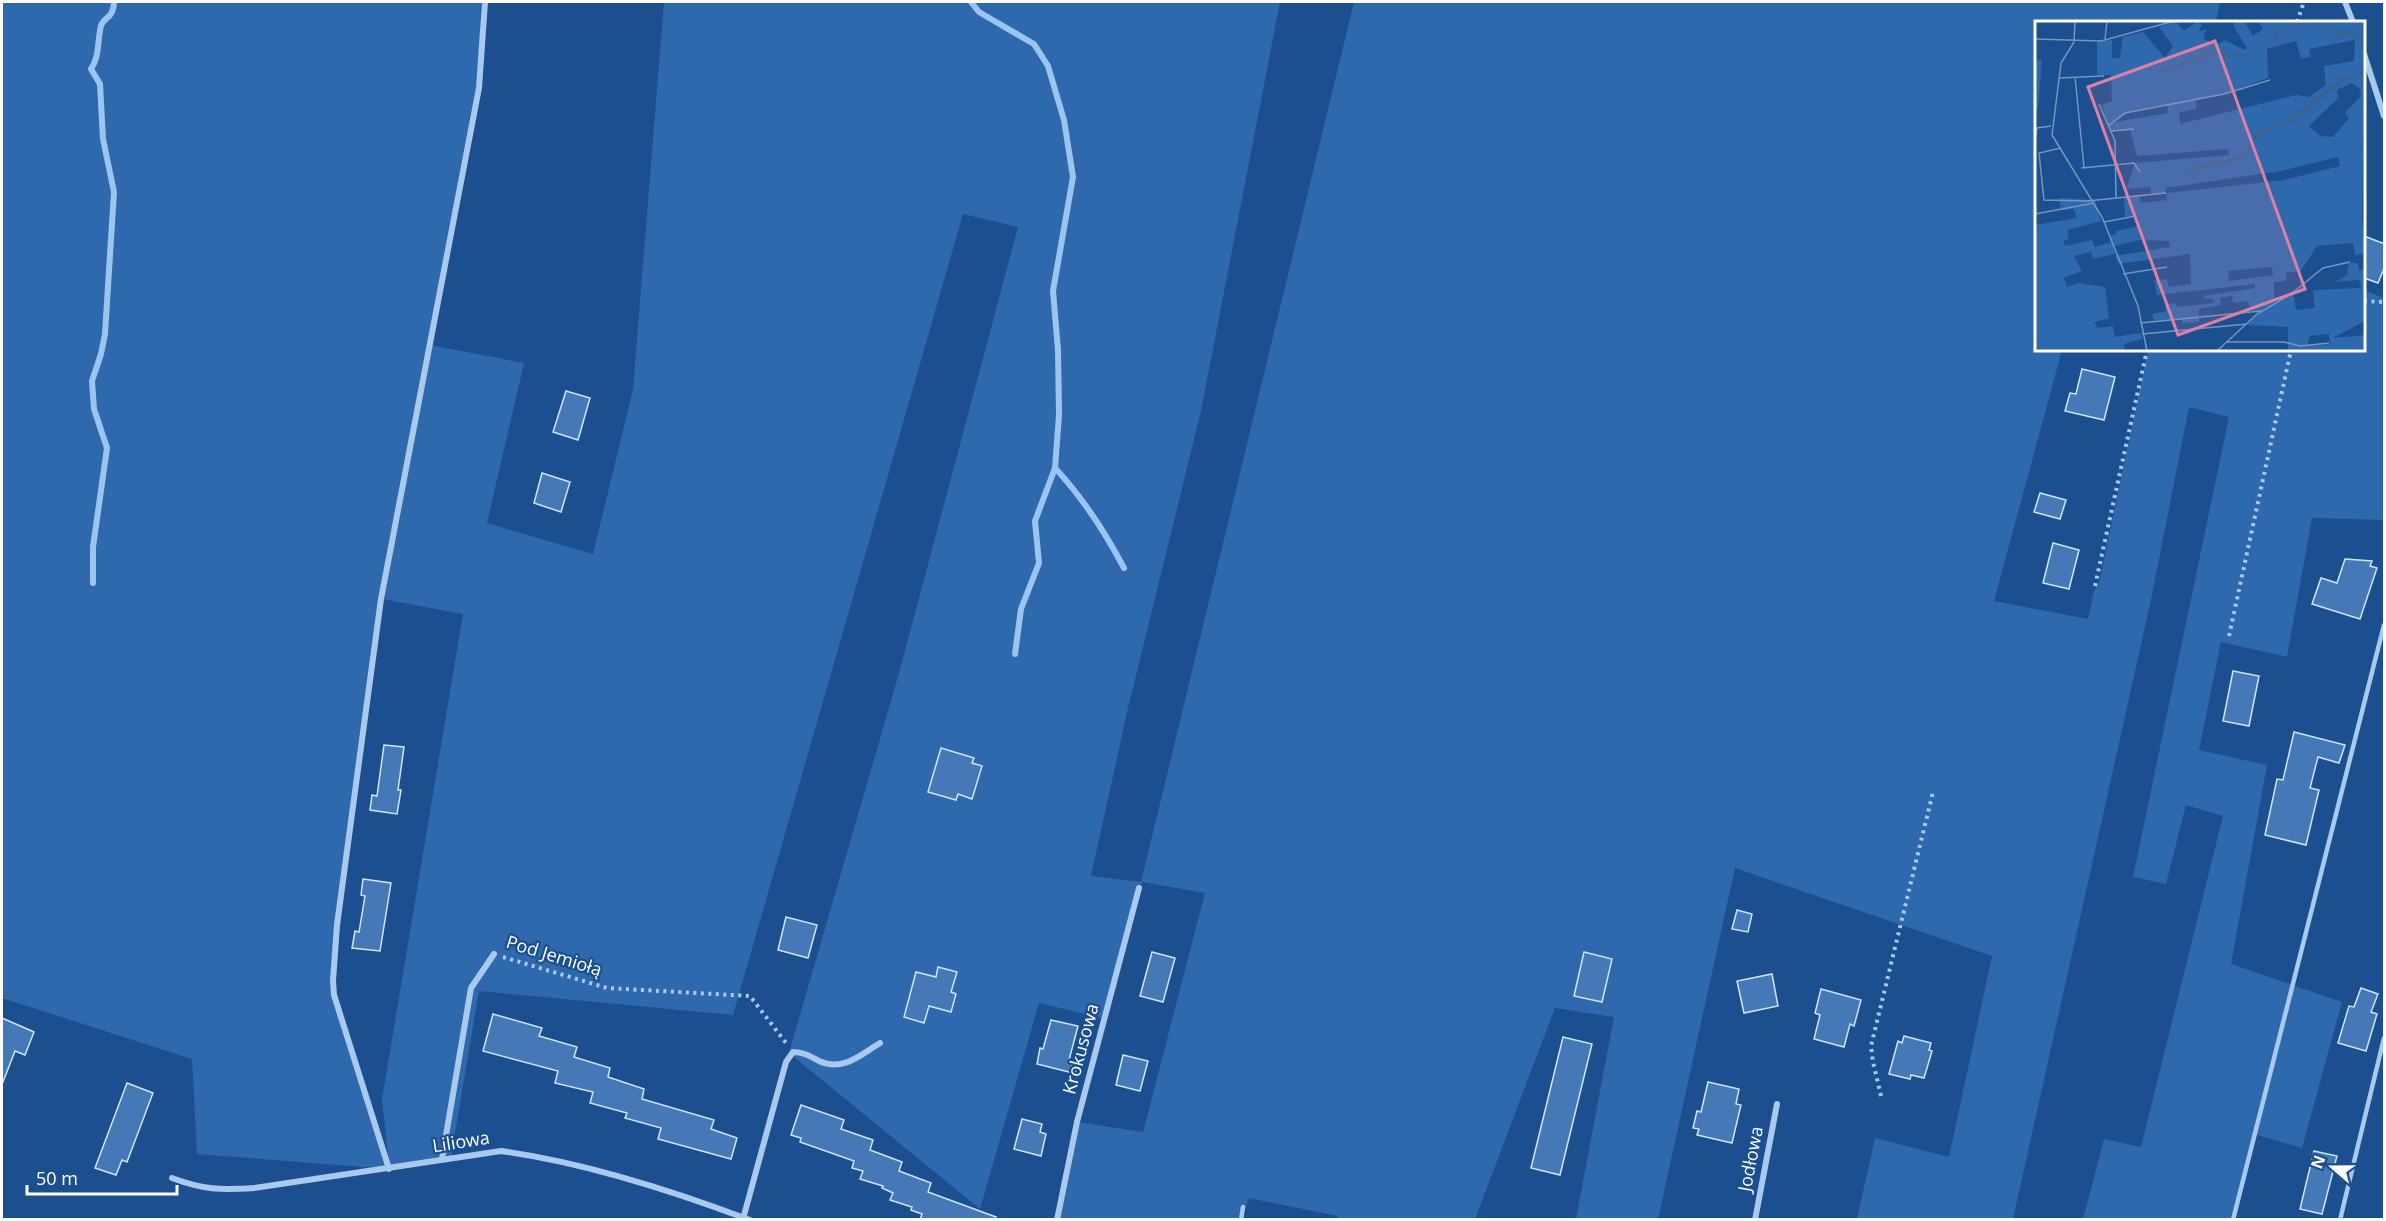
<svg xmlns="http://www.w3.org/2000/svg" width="2386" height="1221" viewBox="0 0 2386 1221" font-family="'Open Sans',sans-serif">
	<rect width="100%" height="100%" fill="#1b4f8f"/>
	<!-- green -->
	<path fill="#2e69ad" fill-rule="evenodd" d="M 2,2 L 481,2 L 479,89 L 430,345 L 524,363 L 487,523 L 593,554 L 633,389 L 664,2 L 1280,2 L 1201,411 L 1128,708 L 1091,876 L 1141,882 L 1354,2 L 2220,2 L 2216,22 L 2036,22 L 2036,350 L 2062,350 L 1994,601 L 2088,619 L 2094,591 L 2099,583 L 2148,350 L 2364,350 L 2364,290 L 2384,298 L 2384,520 L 2312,518 L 2287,657 L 2221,642 L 2199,750 L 2267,765 L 2231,964 L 2342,1002 L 2302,1148 L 2254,1134 L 2234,1219 L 2083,1219 L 2104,1139 L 2141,1147 L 2223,816 L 2186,805 L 2166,884 L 2133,877 L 2229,417 L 2189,407 L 2152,595 L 2013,1219 L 1857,1219 L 1875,1138 L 1949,1157 L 1992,956 L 1735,868 L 1658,1219 L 1576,1219 L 1614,1017 L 1555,1008 L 1475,1219 L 1338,1219 L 1338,1216 L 1249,1198 L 1242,1219 L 1057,1219 L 1077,1122 L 1143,1132 L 1205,893 L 1142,882 L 1102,1018 L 1039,1003 L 980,1209 L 789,1053 L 899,673 L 1018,227 L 963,214 L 733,1015 L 479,991 L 451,1157 L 389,1169 L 197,1154 L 192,1059 L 2,998 ZM 382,599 L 463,614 L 382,1099 L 389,1165 L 333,981 Z"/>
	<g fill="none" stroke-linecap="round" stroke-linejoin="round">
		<!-- stream -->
		<g stroke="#9cc4f0" stroke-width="6">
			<path d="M 971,2 L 979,12 L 1034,44 L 1048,66 L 1064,120 L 1073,177 L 1053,291 L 1058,350 L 1059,415 L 1055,468 L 1035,521 L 1039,563 L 1021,609 L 1015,654"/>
			<path d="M 1055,468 C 1083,498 1105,532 1124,568"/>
			<path d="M 93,583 L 93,547 L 107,448 L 94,409 L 92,381 L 101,354 L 105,334 L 114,192 L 103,139 L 100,84 L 91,69 C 100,56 97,41 101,26 C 104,16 113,20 114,2"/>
		</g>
	</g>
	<!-- building -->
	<g fill="#4478b7" stroke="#cfe3fa" stroke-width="1.5">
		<path d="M 2364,236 L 2385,244 L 2385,266 L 2378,283 L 2364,278 Z"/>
		<path d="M 2082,369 L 2115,377 L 2104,420 L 2065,411 L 2070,393 L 2076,394 Z"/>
		<path d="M 566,391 L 590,398 L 578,440 L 553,432 Z"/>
		<path d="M 542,473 L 570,482 L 561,512 L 534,503 Z"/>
		<path d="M 2040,493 L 2066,500 L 2060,519 L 2034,512 Z"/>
		<path d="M 2053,543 L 2079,550 L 2069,589 L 2043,583 Z"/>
		<path d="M 2345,559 L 2372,561 L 2370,566 L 2377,568 L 2360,619 L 2312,604 L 2321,578 L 2337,583 Z"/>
		<path d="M 2233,671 L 2259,676 L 2249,726 L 2223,721 Z"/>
		<path d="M 2294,732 L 2345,745 L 2339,763 L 2318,757 L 2310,788 L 2319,790 L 2306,845 L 2265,835 L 2277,779 L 2283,780 Z"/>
		<path d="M 384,745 L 404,747 L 398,790 L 401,790 L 397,814 L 370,810 L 372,795 L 377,796 Z"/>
		<path d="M 941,748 L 974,758 L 972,763 L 982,766 L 972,799 L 958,794 L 956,800 L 928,792 Z"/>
		<path d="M 363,879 L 391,883 L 380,951 L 352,948 L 355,931 L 359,932 L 365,896 L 361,895 Z"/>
		<path d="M 1737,910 L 1752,914 L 1748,932 L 1732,929 Z"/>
		<path d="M 786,917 L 817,925 L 808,958 L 778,950 Z"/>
		<path d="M 1152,952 L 1175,958 L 1163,1002 L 1140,996 Z"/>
		<path d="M 1584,952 L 1612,959 L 1602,1002 L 1574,996 Z"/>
		<path d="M 938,967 L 957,972 L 951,992 L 956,994 L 951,1012 L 929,1006 L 924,1023 L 904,1017 L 916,972 L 936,977 Z"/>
		<path d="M 1772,974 L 1778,1006 L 1744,1013 L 1737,981 Z"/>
		<path d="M 2361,988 L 2378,994 L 2371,1012 L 2377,1014 L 2366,1051 L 2338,1043 L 2349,1006 L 2354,1007 Z"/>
		<path d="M 1821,989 L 1861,1000 L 1854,1026 L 1850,1024 L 1844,1047 L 1814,1039 L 1820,1015 L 1815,1013 Z"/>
		<path d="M 493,1014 L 542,1028 L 539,1036 L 577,1047 L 574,1057 L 610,1068 L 608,1077 L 644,1089 L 642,1099 L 714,1120 L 711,1129 L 737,1138 L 731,1159 L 658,1139 L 661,1128 L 625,1118 L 627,1113 L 590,1103 L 593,1092 L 555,1083 L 558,1071 L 483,1051 Z"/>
		<path d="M 2,1018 L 34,1032 L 25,1055 L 15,1051 L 3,1082 L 2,1081 Z"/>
		<path d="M 1051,1020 L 1078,1026 L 1069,1060 L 1077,1074 L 1037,1064 L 1040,1048 L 1043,1049 Z"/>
		<path d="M 1904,1036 L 1931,1043 L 1929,1050 L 1932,1051 L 1924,1078 L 1911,1075 L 1910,1079 L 1889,1074 L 1898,1041 L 1902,1043 Z"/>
		<path d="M 1563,1037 L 1592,1044 L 1560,1175 L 1531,1168 Z"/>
		<path d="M 1123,1055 L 1148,1061 L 1140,1091 L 1116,1085 Z"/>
		<path d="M 1708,1082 L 1739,1089 L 1736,1104 L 1741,1105 L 1732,1143 L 1697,1135 L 1699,1129 L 1693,1128 L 1697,1111 L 1701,1112 Z"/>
		<path d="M 127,1083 L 153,1093 L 127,1162 L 122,1160 L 116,1175 L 95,1168 Z"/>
		<path d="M 801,1105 L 844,1120 L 841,1129 L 873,1140 L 870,1150 L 902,1162 L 899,1171 L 931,1183 L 928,1192 L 996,1217 L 995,1220 L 920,1220 L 922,1214 L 911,1210 L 912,1207 L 890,1200 L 893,1193 L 882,1188 L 883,1186 L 860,1179 L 863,1171 L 852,1168 L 854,1161 L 800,1142 L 801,1138 L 791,1135 Z"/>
		<path d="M 1022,1119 L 1042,1124 L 1040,1132 L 1046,1134 L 1041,1156 L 1014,1149 Z"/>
		<path d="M 2314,1151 L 2337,1156 L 2322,1214 L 2300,1209 Z"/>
	</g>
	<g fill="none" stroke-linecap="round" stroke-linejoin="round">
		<!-- path -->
		<g stroke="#a9c9ee" stroke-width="4" stroke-dasharray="3 4.5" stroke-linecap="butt">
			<path d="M 2297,22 L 2304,2"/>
			<path d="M 2364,301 L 2384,302"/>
			<path d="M 2095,586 L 2147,350"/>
			<path d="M 2229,636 L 2291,350"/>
			<path d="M 503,957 L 607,988 L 750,996 L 786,1043"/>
			<path d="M 1881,1096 L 1873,1062 L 1871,1046 L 1933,792"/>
		</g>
		<!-- service -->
		<g stroke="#a9c9ee" stroke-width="4.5">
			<path d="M 1241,1220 L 1243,1207"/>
			<path d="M 2233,1220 L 2384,625"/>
			<path d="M 2340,1220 L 2384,1038"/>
		</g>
		<!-- minor -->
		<g stroke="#a9c9ee" stroke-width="6">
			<path d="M 2345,2 L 2353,22"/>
			<path d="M 2364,54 L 2384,116"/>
			<path d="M 442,1159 L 471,988 L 494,954"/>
			<path d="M 389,1169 L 334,995 L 333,981 L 337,925 L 381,599 L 479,88 L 485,2"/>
			<path d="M 172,1178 C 204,1190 220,1190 254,1188 L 501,1151 C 582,1162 673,1191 750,1220"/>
			<path d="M 743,1219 L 786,1062 L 793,1052 C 803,1052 810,1056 819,1061 C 843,1072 860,1055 880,1043"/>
			<path d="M 1057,1220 L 1077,1122 L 1139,888"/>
			<path d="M 1755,1220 L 1777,1104"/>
		</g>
	</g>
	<g text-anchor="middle" stroke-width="4.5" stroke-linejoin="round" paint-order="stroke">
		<!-- street labels -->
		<g font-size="18" fill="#fff" stroke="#1b4f8f">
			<text transform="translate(554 956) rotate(17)" y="6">Pod Jemiołą</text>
			<text transform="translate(1081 1049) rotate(-75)" y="6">Krokusowa</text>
			<text transform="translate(461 1142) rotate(-9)" y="6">Liliowa</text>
			<text transform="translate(1751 1159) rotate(-79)" y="6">Jodłowa</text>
		</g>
	</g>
	<!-- overview -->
	<g transform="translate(2035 21)">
		<rect width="330" height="330" fill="#1b4f8f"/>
		<path d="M 140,0 L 149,10 L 162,1 L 167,4 L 164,10 L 173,8 L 169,12 L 170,19 L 183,23 L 190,19 L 209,29 L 212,27 L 198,4 L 200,0 L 209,0 L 218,15 L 228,8 L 223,0 L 330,0 L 327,196 L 330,233 L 320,234 L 318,222 L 282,225 L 266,250 L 251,252 L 251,260 L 239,261 L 239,282 L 258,272 L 261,289 L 280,287 L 278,269 L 326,267 L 324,259 L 300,261 L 312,254 L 314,242 L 323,242 L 324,249 L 330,248 L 330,300 L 298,317 L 330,314 L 330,330 L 253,330 L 253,306 L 211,304 L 226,290 L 216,290 L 213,280 L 198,282 L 197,275 L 185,277 L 186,284 L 164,288 L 164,301 L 147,302 L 147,297 L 119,300 L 117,293 L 131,290 L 130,283 L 141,282 L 142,286 L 179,282 L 178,278 L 170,278 L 169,275 L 220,267 L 220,263 L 122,274 L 119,259 L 132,258 L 134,266 L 156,263 L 155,233 L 83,243 L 80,235 L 135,226 L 134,220 L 105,219 L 78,225 L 80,233 L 58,238 L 56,231 L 39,235 L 47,250 L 29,257 L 32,266 L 44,262 L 70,266 L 74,297 L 59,301 L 63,307 L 78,305 L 80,316 L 106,312 L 107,318 L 89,323 L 90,330 L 0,330 L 0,204 L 42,197 L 39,188 L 26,189 L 24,177 L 60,179 L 66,200 L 32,209 L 34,218 L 28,220 L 30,225 L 57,219 L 60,226 L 76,221 L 74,215 L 81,213 L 81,210 L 104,205 L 102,195 L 90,196 L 89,176 L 104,174 L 106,182 L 132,179 L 131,172 L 116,173 L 115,166 L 91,168 L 100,142 L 194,134 L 193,128 L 102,135 L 95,108 L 77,111 L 73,105 L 67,84 L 77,80 L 76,54 L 62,54 L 62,20 L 77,19 L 77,37 L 85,37 L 88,16 L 108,11 L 130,37 L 138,25 L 124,6 ZM 320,19 L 319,40 L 289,45 L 291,64 L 274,76 L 261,74 L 145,103 L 144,91 L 162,88 L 160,78 L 189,73 L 233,57 L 232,28 L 261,20 L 266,38 L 276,36 L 274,28 ZM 317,62 L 325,68 L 326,75 L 310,92 L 314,97 L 298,116 L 285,115 L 274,105 L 303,77 L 302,69 ZM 132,83 L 133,92 L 80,101 L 96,90 ZM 303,136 L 305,145 L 249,159 L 132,172 L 130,167 L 246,150 ZM 237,246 L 238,254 L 194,260 L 193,250 ZM 294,313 L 295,323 L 272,325 L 275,315 ZM 0,38 L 7,39 L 3,88 L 0,88 Z" fill="#2e69ad" fill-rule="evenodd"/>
		<path fill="none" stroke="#3c6290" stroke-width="3" d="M 291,0 L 293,6 L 303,11 L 300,16 L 317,11 L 330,22M 223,23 L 238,20 L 246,9 L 273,0M 123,52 L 176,32 L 215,34M 150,150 L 202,138 L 212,132 L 221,115 L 259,97 L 307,59 L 330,52"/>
		<path fill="none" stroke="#7695bc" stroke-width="1.5" d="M 0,18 L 66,20 L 139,0M 70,18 L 72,0M 39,21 L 26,42 L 17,114 L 67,196 L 103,285 L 112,330M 39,21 L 40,0M 40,56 L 49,146M 24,57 L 69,55M 64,83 L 80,120 L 81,177M 73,105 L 90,92 L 189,73 L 235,59M 76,110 L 99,108M 0,119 L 2,107 L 16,105M 26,127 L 4,132 L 9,179 L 52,180 L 131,172M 46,147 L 99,142 L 105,151M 0,193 L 59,182M 69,201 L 101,195M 88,253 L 132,246M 105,302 L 226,290M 107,313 L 212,303M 191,321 L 249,321 L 265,325 L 294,322M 182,330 L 222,293 L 256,273 L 288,247 L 315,241"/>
		<path fill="#dd80a5" fill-opacity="0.15" stroke="#dd80a5" stroke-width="3" d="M 180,20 L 270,268 L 143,314 L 53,66 Z"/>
		<rect width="330" height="330" fill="none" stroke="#fff" stroke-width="3"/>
	</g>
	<!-- border -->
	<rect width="2386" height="1221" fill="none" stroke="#ffffff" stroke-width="6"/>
	<!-- north arrow -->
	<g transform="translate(2332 1167) rotate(290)" stroke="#1b4f8f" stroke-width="4.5" paint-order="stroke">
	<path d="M0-4.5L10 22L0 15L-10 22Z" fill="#ffffff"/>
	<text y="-9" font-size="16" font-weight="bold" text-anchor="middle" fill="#ffffff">N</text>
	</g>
	<!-- scale -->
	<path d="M27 1185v9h150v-9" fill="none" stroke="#ffffff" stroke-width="3"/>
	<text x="36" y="1185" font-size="18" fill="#ffffff" stroke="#1b4f8f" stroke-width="4.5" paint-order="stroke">50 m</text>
</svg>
